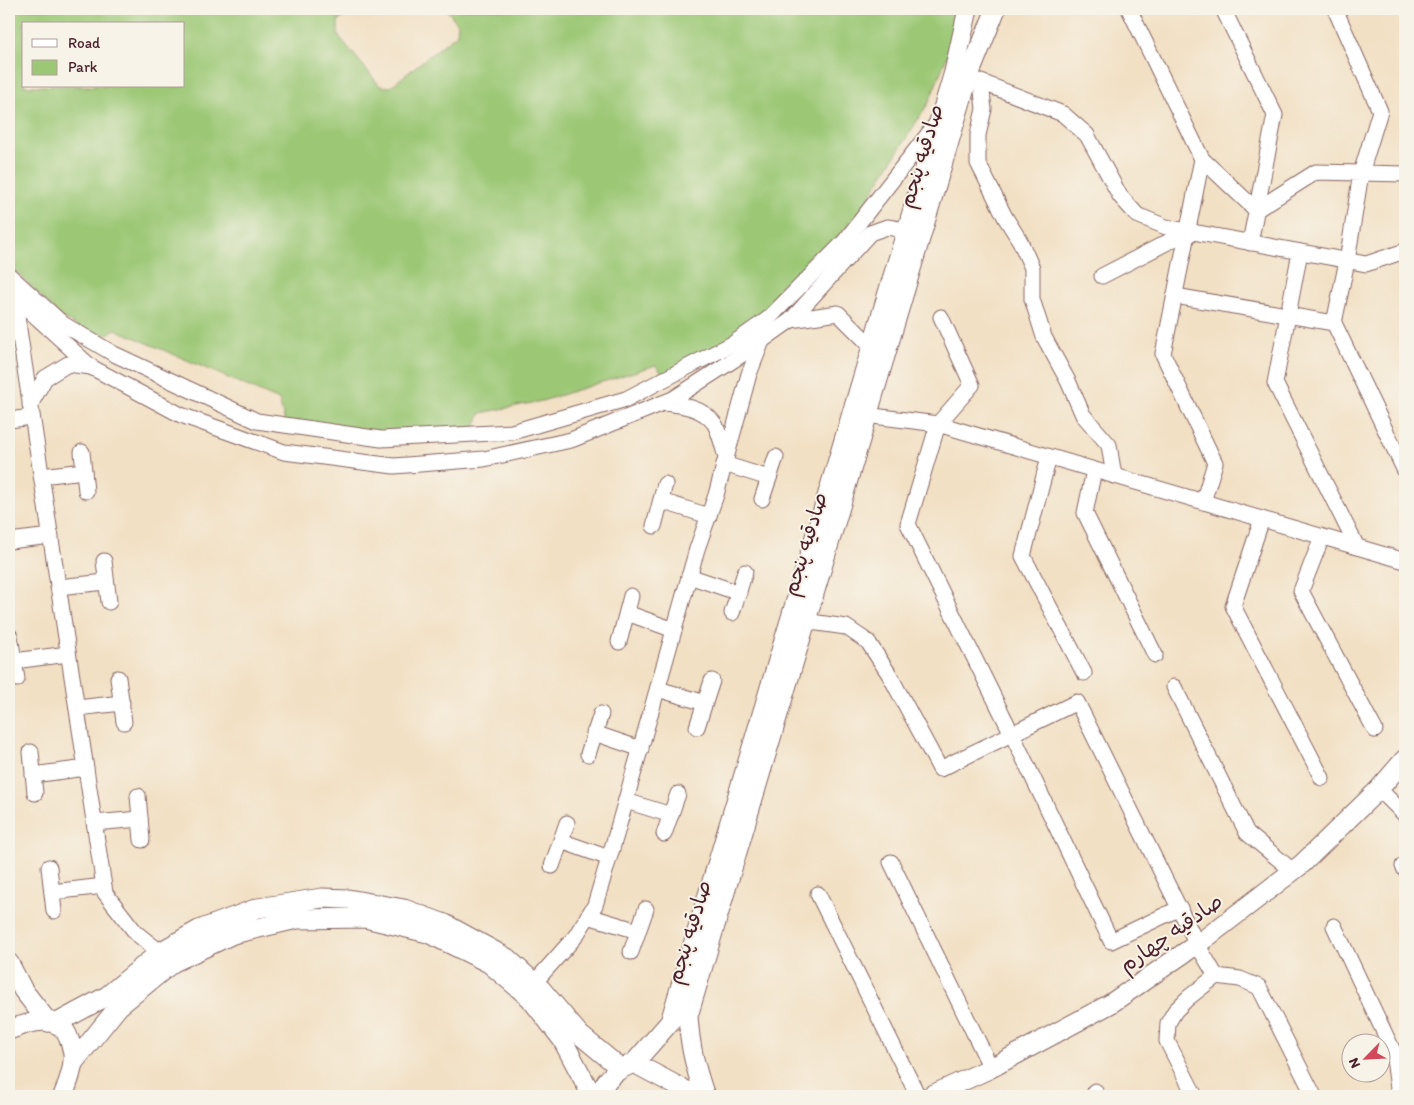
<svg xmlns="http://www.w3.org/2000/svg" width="1414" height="1105" viewBox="0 0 1414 1105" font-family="Itim,'Playpen Sans Arabic',sans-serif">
	<rect width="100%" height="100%" fill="#f7f3e8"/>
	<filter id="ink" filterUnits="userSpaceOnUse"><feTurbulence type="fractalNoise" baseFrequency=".02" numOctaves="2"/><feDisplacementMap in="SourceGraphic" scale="10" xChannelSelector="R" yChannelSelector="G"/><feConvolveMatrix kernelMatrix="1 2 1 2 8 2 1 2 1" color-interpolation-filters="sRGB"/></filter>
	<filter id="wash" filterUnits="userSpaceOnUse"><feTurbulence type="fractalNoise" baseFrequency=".0096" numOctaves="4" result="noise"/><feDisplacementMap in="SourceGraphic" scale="20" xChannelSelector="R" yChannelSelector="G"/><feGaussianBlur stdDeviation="1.12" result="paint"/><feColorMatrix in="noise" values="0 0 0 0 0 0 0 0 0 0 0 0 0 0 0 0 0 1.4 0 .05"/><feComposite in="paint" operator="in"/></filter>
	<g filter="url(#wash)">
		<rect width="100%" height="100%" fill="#f2e0c4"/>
		<!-- green -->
		<path fill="#9cc876" stroke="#737450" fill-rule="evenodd" d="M 9,9 L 354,9 L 338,21 L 338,35 L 380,86 L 390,87 L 457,34 L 458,24 L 446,9 L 961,9 L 961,14 L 949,51 L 929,102 L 862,208 L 827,250 L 766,317 L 664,376 L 656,365 L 542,401 L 481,413 L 473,430 L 374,433 L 285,422 L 279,400 L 115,329 L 100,339 L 61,317 L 9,264 ZM 24,24 L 184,24 L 184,86 L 24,86 Z"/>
	</g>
	<g filter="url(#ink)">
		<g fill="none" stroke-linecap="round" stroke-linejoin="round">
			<defs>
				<g id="minor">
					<path d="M 1129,9 L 1202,159 L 1163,354 L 1215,463 L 1203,502"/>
					<path d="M 1223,9 L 1275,115 L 1250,243"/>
					<path d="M 1335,9 L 1380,111 L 1361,173 L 1405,174"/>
					<path d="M 958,73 L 1063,114 L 1087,135 L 1120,196 L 1137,215 L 1166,227 L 1366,264 L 1405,251"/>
					<path d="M 981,83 L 984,109 L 978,135 L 978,163 L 1005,217 L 1020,241 L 1032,268 L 1032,299 L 1044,337 L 1068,381 L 1083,415 L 1109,445 L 1114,476"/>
					<path d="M 1202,159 L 1256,210 L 1316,172 L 1361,173 L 1347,261 L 1334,323 L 1405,471"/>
					<path d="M 1300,252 L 1275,383 L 1357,547"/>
					<path d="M 9,275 L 63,324 L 114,354 L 257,421 L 381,439 L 512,432 L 626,399 L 734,343 L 768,319 L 844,242 L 936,124"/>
					<path d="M 1102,276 L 1189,231"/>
					<path d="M 9,292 L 91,367 L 181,415 L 284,452 L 394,466 L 484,459 L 571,440 L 673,399 L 746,352 L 791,320 L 870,233 L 887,227 L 917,232"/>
					<path d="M 1175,296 L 1334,323"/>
					<path d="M 14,297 L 105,893 L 136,933 L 160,952"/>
					<path d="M 941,317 L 972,385 L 938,424 L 908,524 L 1012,734 L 1111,941 L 1180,908"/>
					<path d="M 791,320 L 838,313 L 872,347"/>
					<path d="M 663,403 C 681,405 702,407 714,423 C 719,430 723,448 726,457"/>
					<path d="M 30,405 L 45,378 L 68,364 L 91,367"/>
					<path d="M 857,414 L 938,424 L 1405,561"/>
					<path d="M 9,420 L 32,417"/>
					<path d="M 82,452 L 86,491"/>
					<path d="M 1049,457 L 1023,556 L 1084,673"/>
					<path d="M 724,464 L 769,478"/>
					<path d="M 1094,470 L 1085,513 L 1155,655"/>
					<path d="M 41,476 L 84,471"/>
					<path d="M 762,499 L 776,457"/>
					<path d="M 661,501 L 709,516"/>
					<path d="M 1262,519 L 1233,606 L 1322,778"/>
					<path d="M 654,526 L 665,484"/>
					<path d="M 1322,537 L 1301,591 L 1375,730"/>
					<path d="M 9,541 L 51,536"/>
					<path d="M 104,561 L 109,602"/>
					<path d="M 689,576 L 739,593"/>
					<path d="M 58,587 L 106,582"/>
					<path d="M 627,613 L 674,630"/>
					<path d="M 732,613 L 745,572"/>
					<path d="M 797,620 L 846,627 L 868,642 L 889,674 L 940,769 L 1077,702 L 1197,944 L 1216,976 L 1240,979 L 1259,987 L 1314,1096"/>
					<path d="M 10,636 L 17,679"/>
					<path d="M 619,642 L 631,596"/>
					<path d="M 14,661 L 68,654"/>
					<path d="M 118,678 L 124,722"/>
					<path d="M 1174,687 L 1247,833 L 1293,871"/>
					<path d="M 658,689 L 705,703"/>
					<path d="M 77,708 L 122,703"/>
					<path d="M 697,727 L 712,681"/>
					<path d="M 594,733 L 641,749"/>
					<path d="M 31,752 L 35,793"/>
					<path d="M 588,754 L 601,714"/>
					<path d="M 33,775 L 86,768"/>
					<path d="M 1379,789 L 1405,815"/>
					<path d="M 138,796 L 142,840"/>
					<path d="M 626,801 L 671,815"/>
					<path d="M 94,823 L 140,819"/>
					<path d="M 664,834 L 678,794"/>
					<path d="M 561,841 L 609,858"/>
					<path d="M 891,862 L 991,1068"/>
					<path d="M 552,866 L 567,823"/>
					<path d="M 1403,866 L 1405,870"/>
					<path d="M 49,867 L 54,911"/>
					<path d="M 52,892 L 104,886"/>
					<path d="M 818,894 L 918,1096"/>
					<path d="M 588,916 L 638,931"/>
					<path d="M 1334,926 L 1393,1051 L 1399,1096"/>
					<path d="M 631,952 L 646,909"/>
					<path d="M 534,983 L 575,937 L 595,905 L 616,835 L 697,549 L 716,495 L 749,374 L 762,341"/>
					<path d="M 1095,1091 L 1097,1096"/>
					<path d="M 1195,1096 L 1167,1041 L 1168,1023 L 1175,1011 L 1188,998 L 1216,976"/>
				</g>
				<g id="tertiary">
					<path d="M 9,963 L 23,990 L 48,1022"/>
					<path d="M 57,1023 L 107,996 L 160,952 L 199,930 L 258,908 L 322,898 L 348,899 L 404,909 L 445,924 L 507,958 L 541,989 L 579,1034 L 620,1068"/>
					<path d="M 9,1030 C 29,1022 60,1012 69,1039 C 72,1047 74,1055 73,1062 C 72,1073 67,1086 63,1096"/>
					<path d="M 73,1063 L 119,1006 L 172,963 L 233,934 L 297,919 L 365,918 L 428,933 L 489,963 L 530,998 L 562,1039 L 588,1088 L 590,1096"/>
					<path d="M 634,1063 L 670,1022 L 954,72 L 968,9"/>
					<path d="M 601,1096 C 603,1078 618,1069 634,1063 L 696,1096"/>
					<path d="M 705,1096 C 695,1067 690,1047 688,1016 L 968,78 L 996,9"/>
					<path d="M 930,1096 L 991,1068 L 1110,1004 L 1206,938 L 1302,864 L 1379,789 L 1405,759"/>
				</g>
			</defs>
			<!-- minor casing -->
			<use href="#minor" stroke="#856361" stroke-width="17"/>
			<!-- tertiary casing -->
			<use href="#tertiary" stroke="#856361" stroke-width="21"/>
			<!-- minor -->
			<use href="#minor" stroke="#fff" stroke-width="15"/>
			<!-- tertiary -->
			<use href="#tertiary" stroke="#fff" stroke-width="19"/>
		</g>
	</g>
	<g text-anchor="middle" stroke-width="4" stroke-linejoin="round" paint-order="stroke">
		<!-- street labels -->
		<g font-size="21" fill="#4a1f2b" stroke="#f7f3e8">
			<text transform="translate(921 156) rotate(-73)" y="7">صادقیه پنجم</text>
			<text transform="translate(805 544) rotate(-73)" y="7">صادقیه پنجم</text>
			<text transform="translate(689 932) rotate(-73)" y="7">صادقیه پنجم</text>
			<text transform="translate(1171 933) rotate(-35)" y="7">صادقیه چهارم</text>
		</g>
	</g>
	<!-- margin -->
	<rect width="1414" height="1105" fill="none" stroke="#f7f3e8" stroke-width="30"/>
	<!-- legend -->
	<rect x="22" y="22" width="162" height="65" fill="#f7f3e8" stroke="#b29e9c"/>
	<rect x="32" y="39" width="25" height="8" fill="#ffffff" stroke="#b29e9c"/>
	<text x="68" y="48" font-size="15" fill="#4a1f2b">Road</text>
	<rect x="32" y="60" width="25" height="15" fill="#9cc876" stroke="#b29e9c"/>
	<text x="68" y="72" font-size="15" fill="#4a1f2b">Park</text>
	<!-- north arrow -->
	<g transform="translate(1366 1058) rotate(246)"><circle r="24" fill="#f7f3e8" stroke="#b29e9c"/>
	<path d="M0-4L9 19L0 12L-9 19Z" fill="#d1495b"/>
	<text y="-8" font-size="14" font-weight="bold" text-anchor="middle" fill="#4a1f2b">N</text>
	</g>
</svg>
